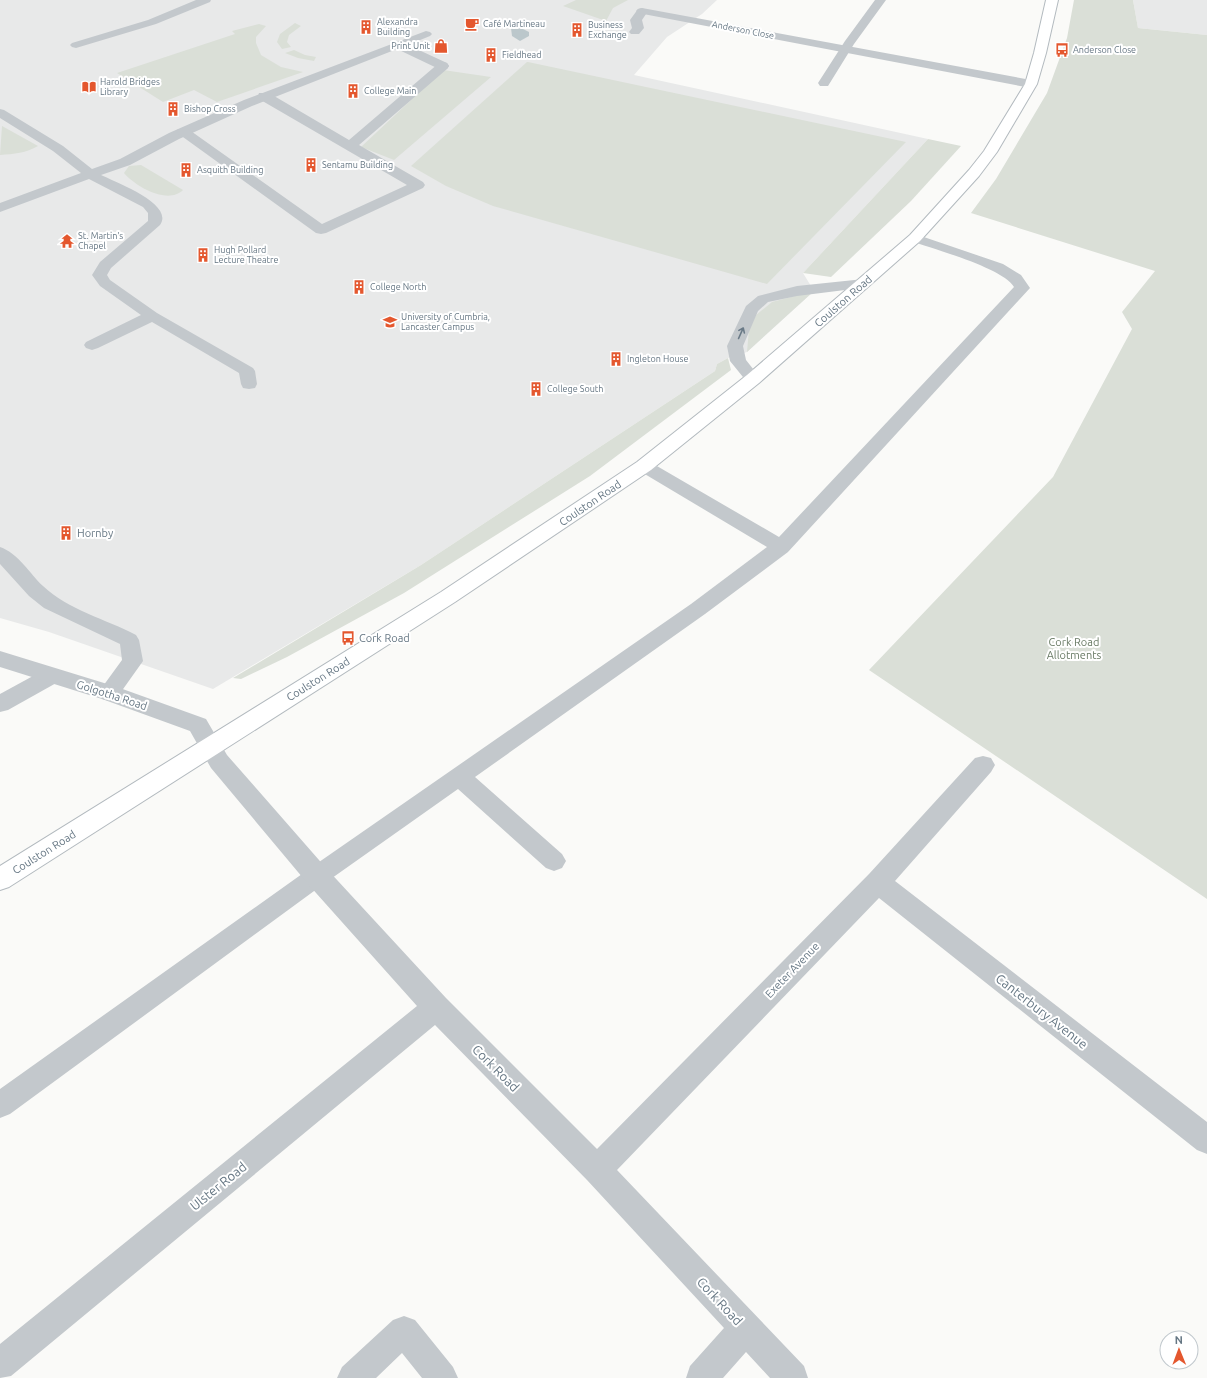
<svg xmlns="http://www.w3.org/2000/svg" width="1207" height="1378" viewBox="0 0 1207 1378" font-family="Ubuntu,sans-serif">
	<rect width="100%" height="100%" fill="#fafaf8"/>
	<!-- built -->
	<g fill="#e8e9e9">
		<path d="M 0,0 L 717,0 L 702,14 L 667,37 L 634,75 L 928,139 L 803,273 L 814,291 L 747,352 L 728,358 L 717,364 L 715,371 L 421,565 L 213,689 L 49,632 L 0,618 Z"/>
		<path d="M 1133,0 L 1207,0 L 1207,35 L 1138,28 Z"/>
	</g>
	<!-- green -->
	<g fill="#dadfd7">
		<path d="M 576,0 L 628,0 L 613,8 L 606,21 L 563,6 Z"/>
		<path d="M 1074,0 L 1133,0 L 1138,28 L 1207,35 L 1207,899 L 869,670 L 1053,477 L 1132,329 L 1122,312 L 1155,271 L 971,213 L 996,179 L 1047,93 L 1067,38 Z"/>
		<path d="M 295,23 L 301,26 L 289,35 L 287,42 L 291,47 L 282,49 L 277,42 L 280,34 Z"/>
		<path d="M 259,24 L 266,26 L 256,37 L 256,43 L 261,55 L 281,67 L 303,72 L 217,102 L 194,90 L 163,102 L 117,73 L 235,34 L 232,31 Z"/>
		<path d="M 294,50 L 305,55 L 316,57 L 314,61 L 298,58 L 285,53 Z"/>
		<path d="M 527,62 L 528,62 L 906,142 L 767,284 L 493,206 L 446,186 L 411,166 Z"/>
		<path d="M 443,70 L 491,77 L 394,160 L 361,147 Z"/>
		<path d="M 2,126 L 38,146 C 26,153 14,154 0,155 Z"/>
		<path d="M 928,139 L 961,146 L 911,201 L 831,277 L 803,273 Z"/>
		<path d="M 141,165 L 183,190 C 168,205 136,187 124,173 L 129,166 Z"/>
		<path d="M 814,291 L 747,352 L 749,329 L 756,315 L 772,302 Z"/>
		<path d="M 728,358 L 731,370 L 590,476 L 404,593 L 287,657 L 241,679 L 233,678 L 421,565 L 715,371 L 717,364 Z"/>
	</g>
	<!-- water -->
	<path fill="#bbc7cb" d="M 511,28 L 521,28 L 529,32 L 529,36 L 520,41 L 512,36 Z"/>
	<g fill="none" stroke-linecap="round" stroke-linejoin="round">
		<defs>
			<path id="secondary" d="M 1046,0 L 1058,0 L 1046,53 L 1037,84 L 997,152 L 979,176 L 920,241 L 759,383 L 651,470 L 455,602 L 9,887 L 0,890 L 0,866 L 441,592 L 637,462 L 747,375 L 910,235 L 969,170 L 984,151 L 1025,84 L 1034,53 Z"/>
		</defs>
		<!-- secondary casing -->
		<use href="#secondary" stroke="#b3babf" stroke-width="2"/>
		<!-- lane -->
		<g fill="#c3c8cc" fill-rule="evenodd">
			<path d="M 196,0 L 211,0 L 210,2 L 156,24 L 76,48 L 72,47 L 70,45 L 72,43 L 148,20 Z"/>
			<path d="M 875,0 L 886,0 L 854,44 L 828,86 L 820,86 L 818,83 L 845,41 Z"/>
			<path d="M 642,8 L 648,11 L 642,20 L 644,28 L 639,34 L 631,34 L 629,32 L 632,28 L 630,20 L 638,9 Z"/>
			<path d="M 426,31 L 430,32 L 432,34 L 430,36 L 408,45 L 447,63 L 449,66 L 447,69 L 439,69 L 397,49 L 252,106 L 179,139 L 130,165 L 101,175 C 115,182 175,204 160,225 L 111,268 L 107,275 L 110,280 L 157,313 L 253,368 L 255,371 L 257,384 L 255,388 L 249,389 L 243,388 L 241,384 L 239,373 L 152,322 L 98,348 L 92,350 L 86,348 L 84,345 L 86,342 L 141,315 L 100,286 L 92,275 L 100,262 L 148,221 L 148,213 L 143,207 L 89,179 L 0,212 L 0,203 L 81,173 L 53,151 L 0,118 L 0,109 L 4,110 L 63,146 L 92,169 L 120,159 L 169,133 L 244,100 Z"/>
			<path d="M 915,234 L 1003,264 L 1021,275 L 1030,288 L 788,552 L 705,614 L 475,777 L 562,854 L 566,861 L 562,868 L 554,871 L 546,868 L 458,789 L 325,883 L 10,1114 L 0,1118 L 0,1089 L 309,869 L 691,604 L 767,547 L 638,470 L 635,466 L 638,462 L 644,460 L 650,462 L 779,537 L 1014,287 C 1003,268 934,249 910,241 L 908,238 L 910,235 Z"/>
			<path d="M 864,279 L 869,281 L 872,284 L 869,287 L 797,296 L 768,302 L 758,311 L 743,346 L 746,360 L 761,379 L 759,382 L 753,384 L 747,382 L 730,361 L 727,346 L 746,306 L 758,296 L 797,286 Z"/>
			<path d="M 0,547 C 18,553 30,574 43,586 C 68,610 106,619 136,635 L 139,640 L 143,661 L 116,699 L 109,701 L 102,699 L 98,693 L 122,660 L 120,644 L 44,608 L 29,596 L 0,564 Z"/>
			<path d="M 51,668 L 58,670 L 61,676 L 58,682 L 8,710 L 0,712 L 0,694 L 44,670 Z"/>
			<path d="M 404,1316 L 415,1320 L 453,1367 L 458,1378 L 422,1378 L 402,1353 L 376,1378 L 337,1378 L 342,1367 L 393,1320 Z"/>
		</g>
		<!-- street -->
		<g fill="#c3c8cc" fill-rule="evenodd">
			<path d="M 642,8 L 1031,80 L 1035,81 L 1037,84 L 1035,87 L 1031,88 L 638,13 L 636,11 L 638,9 Z"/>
			<path d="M 443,62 L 447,63 L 449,66 L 447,69 L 359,145 L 423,182 L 425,185 L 423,188 L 326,233 L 321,234 L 316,233 L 176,132 L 178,129 L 188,129 L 322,224 L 407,185 L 259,99 L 258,96 L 259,93 L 269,93 L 349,140 L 439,63 Z"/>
			<path d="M 0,651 L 117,687 L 206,719 L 227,755 L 326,868 L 446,998 L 597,1149 L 869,874 L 975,758 L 983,756 L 991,758 L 995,765 L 991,772 L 895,881 L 1207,1122 L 1207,1154 L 1197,1150 L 879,898 L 617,1170 L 804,1366 L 808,1378 L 770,1378 L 746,1352 L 723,1378 L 686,1378 L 690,1366 L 724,1328 L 587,1180 L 435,1025 L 11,1376 L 0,1378 L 0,1344 L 417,1006 L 308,884 L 211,768 L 190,731 L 102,699 L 0,667 Z"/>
		</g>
		<!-- secondary -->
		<use href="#secondary" fill="#fff" fill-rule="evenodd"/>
	</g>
	<!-- one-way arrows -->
	<defs><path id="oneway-shaft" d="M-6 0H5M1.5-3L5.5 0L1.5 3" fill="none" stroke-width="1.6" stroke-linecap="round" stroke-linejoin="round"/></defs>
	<use stroke="#6a7a87" href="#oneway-shaft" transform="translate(741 333) rotate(-66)"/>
	<!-- icons -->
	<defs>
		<symbol id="cafe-bare" viewBox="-9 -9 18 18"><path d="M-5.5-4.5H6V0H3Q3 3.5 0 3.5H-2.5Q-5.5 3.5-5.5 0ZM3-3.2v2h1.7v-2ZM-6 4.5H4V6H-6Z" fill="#e4572e" stroke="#fff" stroke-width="2.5" paint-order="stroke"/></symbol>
		<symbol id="building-bare" viewBox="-9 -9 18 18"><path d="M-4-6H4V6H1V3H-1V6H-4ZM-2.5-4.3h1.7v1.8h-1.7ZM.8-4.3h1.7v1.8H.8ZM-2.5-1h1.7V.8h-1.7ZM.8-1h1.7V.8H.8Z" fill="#e4572e" stroke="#fff" stroke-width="2.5" paint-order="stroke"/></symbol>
		<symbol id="shop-bare" viewBox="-9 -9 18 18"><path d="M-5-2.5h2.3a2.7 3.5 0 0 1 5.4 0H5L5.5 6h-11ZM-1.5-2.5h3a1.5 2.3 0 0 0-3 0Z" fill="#e4572e" stroke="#fff" stroke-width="2.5" paint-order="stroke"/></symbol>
		<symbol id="bus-bare" viewBox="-9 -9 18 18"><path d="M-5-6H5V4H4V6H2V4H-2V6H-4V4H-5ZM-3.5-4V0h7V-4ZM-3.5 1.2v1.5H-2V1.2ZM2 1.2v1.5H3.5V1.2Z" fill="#e4572e" stroke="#fff" stroke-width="2.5" paint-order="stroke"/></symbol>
		<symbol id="library-bare" viewBox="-9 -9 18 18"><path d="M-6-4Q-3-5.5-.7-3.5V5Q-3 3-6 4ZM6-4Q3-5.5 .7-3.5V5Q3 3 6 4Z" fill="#e4572e" stroke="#fff" stroke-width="2.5" paint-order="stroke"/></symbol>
		<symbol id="temple-bare" viewBox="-9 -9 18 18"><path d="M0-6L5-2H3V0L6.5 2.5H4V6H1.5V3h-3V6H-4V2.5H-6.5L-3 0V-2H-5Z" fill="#e4572e" stroke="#fff" stroke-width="2.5" paint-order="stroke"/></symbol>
		<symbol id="university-bare" viewBox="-9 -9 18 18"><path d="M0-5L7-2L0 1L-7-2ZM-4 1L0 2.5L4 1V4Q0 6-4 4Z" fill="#e4572e" stroke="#fff" stroke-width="2.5" paint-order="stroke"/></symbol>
	</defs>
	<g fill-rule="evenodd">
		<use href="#cafe-bare" x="462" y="14" width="20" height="20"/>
		<use href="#building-bare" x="356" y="17" width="20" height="20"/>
		<use href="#building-bare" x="567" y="20" width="20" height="20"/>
		<use href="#shop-bare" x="431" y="36" width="20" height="20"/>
		<use href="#bus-bare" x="1052" y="40" width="20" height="20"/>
		<use href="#building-bare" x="481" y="45" width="20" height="20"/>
		<use href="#library-bare" x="79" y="77" width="20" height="20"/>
		<use href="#building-bare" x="343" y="81" width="20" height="20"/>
		<use href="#building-bare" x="163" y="99" width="20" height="20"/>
		<use href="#building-bare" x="301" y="155" width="20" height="20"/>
		<use href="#building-bare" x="176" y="160" width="20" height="20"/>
		<use href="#temple-bare" x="57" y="231" width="20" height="20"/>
		<use href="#building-bare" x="193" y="245" width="20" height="20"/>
		<use href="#building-bare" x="349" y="277" width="20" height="20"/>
		<use href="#university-bare" x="380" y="312" width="20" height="20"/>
		<use href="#building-bare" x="606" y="349" width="20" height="20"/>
		<use href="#building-bare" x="526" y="379" width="20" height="20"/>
		<use href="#building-bare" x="56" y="523" width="20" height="20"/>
		<use href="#bus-bare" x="338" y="628" width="20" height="20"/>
	</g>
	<g text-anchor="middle" stroke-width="4" stroke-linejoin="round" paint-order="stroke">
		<!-- far-poi labels -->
		<g font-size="9" fill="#657683" stroke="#fff" text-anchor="start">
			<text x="377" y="25">Alexandra<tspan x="377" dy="10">Building</tspan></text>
			<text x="483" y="27">Café Martineau</text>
			<text x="588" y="28">Business<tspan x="588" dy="10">Exchange</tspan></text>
			<text x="430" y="49" text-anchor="end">Print Unit</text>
			<text x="1073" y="53">Anderson Close</text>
			<text x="502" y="58">Fieldhead</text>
			<text x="100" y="85">Harold Bridges<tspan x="100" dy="10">Library</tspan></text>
			<text x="364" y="94">College Main</text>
			<text x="184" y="112">Bishop Cross</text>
			<text x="322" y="168">Sentamu Building</text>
			<text x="197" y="173">Asquith Building</text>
			<text x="78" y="239">St. Martin's<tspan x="78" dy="10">Chapel</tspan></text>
			<text x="214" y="253">Hugh Pollard<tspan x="214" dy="10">Lecture Theatre</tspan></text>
			<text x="370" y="290">College North</text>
			<text x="401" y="320">University of Cumbria,<tspan x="401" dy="10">Lancaster Campus</tspan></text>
			<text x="627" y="362">Ingleton House</text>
			<text x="547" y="392">College South</text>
		</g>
		<!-- far-street labels -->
		<g font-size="9" fill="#657683" stroke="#fff">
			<text transform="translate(743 30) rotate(11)" y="3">Anderson Close</text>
		</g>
		<!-- street labels -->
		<g font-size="11" fill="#657683" stroke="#fff">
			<text transform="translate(843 301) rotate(-41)" y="4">Coulston Road</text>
			<text transform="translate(590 503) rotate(-34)" y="4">Coulston Road</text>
			<text transform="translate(318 679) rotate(-32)" y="4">Coulston Road</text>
			<text transform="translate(112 695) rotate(18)" y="4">Golgotha Road</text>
			<text transform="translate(44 852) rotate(-32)" y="4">Coulston Road</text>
			<text transform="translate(792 970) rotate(-46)" y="4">Exeter Avenue</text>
		</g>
		<!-- poi labels -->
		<g font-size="11" fill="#657683" stroke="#fff" text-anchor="start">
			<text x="77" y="537">Hornby</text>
			<text x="359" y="642">Cork Road</text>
		</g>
		<!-- park labels -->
		<g font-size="11" fill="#687a64" stroke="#fff">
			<text x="1074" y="646">Cork Road<tspan x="1074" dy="13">Allotments</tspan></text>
		</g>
		<!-- near-street labels -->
		<g font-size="13" fill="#657683" stroke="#fff">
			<text transform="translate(1042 1011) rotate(38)" y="5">Canterbury Avenue</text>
			<text transform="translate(496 1068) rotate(45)" y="5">Cork Road</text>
			<text transform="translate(218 1186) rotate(-39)" y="5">Ulster Road</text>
			<text transform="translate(720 1301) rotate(47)" y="5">Cork Road</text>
		</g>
	</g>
	<!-- north arrow -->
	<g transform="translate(1179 1350) rotate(359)"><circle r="19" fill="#ffffff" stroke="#c1c8cd"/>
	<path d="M0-3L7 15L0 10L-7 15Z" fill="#e4572e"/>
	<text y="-6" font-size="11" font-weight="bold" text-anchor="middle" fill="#657683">N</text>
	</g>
</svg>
